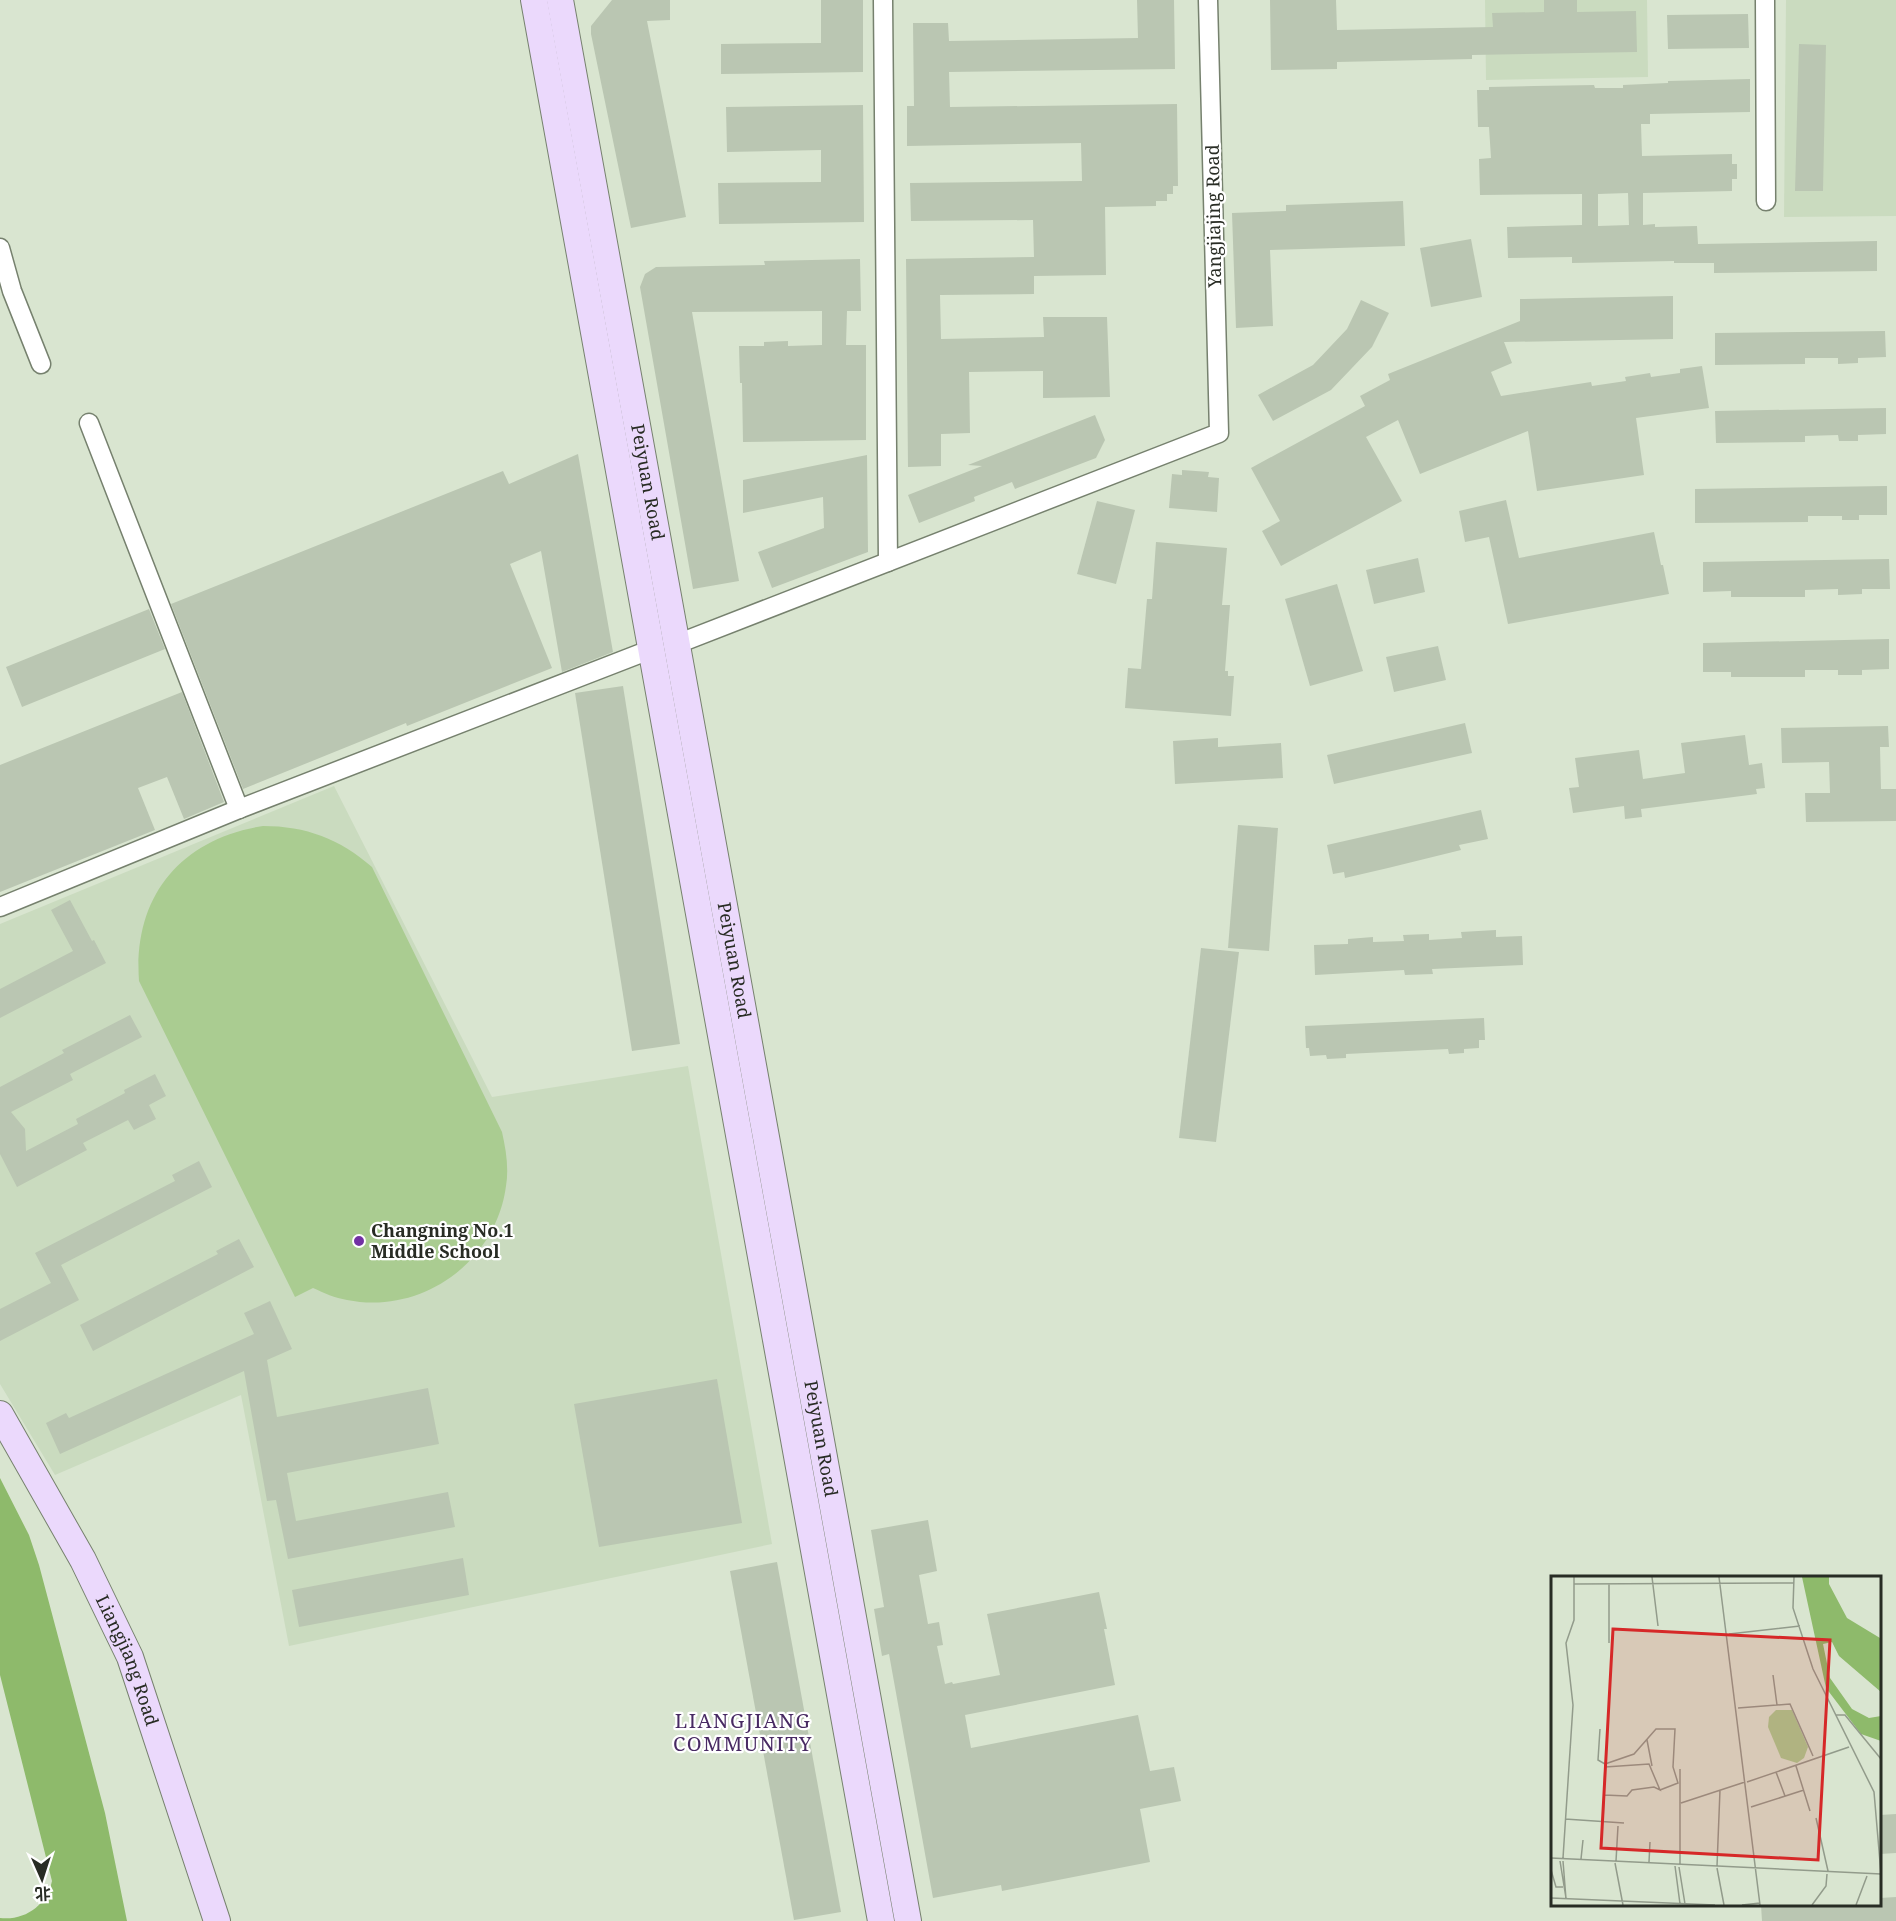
<svg xmlns="http://www.w3.org/2000/svg" width="1896" height="1921" viewBox="0 0 1896 1921" font-family="'Noto Serif','Noto Sans SC',serif">
	<rect width="100%" height="100%" fill="#d9e5d0"/>
	<!-- built -->
	<g fill="#cadbbf">
		<path d="M 1485,0 L 1647,0 L 1648,77 L 1486,80 Z"/>
		<path d="M 1786,0 L 1896,0 L 1896,216 L 1784,217 Z"/>
		<path d="M 334,786 L 492,1097 L 688,1066 L 772,1544 L 289,1646 L 241,1395 L 55,1475 L 0,1384 L 0,924 Z"/>
	</g>
	<!-- green -->
	<path fill="#aacc91" d="M 263,826 C 306,826 340,839 372,867 L 502,1132 C 506,1150 509,1168 506,1186 C 496,1262 422,1315 347,1300 C 335,1298 324,1293 313,1288 L 295,1297 L 139,981 C 133,897 180,839 263,826 Z"/>
	<!-- water -->
	<path fill="#8eba6b" d="M 0,1478 L 29,1535 L 39,1565 L 105,1813 L 127,1921 L 0,1921 L 0,1918 C 25,1921 47,1905 52,1881 L 0,1675 Z"/>
	<!-- building -->
	<g fill="#bac6b2" fill-rule="evenodd">
		<path d="M 612,0 L 670,0 L 670,20 L 647,21 L 686,217 L 631,228 L 591,34 L 591,26 Z"/>
		<path d="M 821,0 L 863,0 L 863,72 L 721,74 L 721,44 L 821,43 Z"/>
		<path d="M 1137,0 L 1174,0 L 1175,69 L 949,72 L 950,107 L 1177,104 L 1178,186 L 1173,186 L 1173,194 L 1167,194 L 1167,201 L 1156,201 L 1156,206 L 1105,207 L 1106,275 L 1034,276 L 1034,294 L 940,295 L 941,339 L 1044,337 L 1043,317 L 1107,317 L 1110,397 L 1043,398 L 1043,371 L 969,372 L 970,433 L 941,434 L 941,466 L 908,467 L 906,259 L 1034,257 L 1033,220 L 911,221 L 910,183 L 1082,181 L 1081,143 L 907,146 L 907,106 L 914,106 L 913,23 L 948,23 L 949,41 L 1138,38 Z"/>
		<path d="M 1270,0 L 1336,0 L 1337,30 L 1493,27 L 1492,13 L 1544,12 L 1544,0 L 1577,0 L 1577,12 L 1636,11 L 1637,52 L 1472,55 L 1472,59 L 1337,62 L 1337,69 L 1271,70 Z"/>
		<path d="M 1748,14 L 1749,48 L 1668,49 L 1667,15 Z"/>
		<path d="M 1799,44 L 1826,45 L 1823,191 L 1795,191 Z"/>
		<path d="M 1750,79 L 1750,112 L 1650,114 L 1650,124 L 1641,124 L 1642,156 L 1732,154 L 1732,164 L 1737,164 L 1737,179 L 1732,179 L 1732,191 L 1643,193 L 1643,225 L 1655,224 L 1655,227 L 1697,226 L 1698,244 L 1877,241 L 1877,271 L 1714,273 L 1714,263 L 1674,263 L 1674,261 L 1572,263 L 1572,257 L 1508,258 L 1507,227 L 1582,225 L 1582,194 L 1480,195 L 1479,159 L 1491,158 L 1489,127 L 1478,127 L 1477,90 L 1489,90 L 1489,87 L 1534,86 L 1594,85 L 1595,88 L 1623,88 L 1623,85 L 1668,83 L 1668,81 ZM 1628,193 L 1629,225 L 1598,226 L 1598,194 Z"/>
		<path d="M 863,105 L 864,222 L 719,224 L 718,183 L 821,182 L 821,150 L 727,152 L 726,107 Z"/>
		<path d="M 1403,201 L 1405,246 L 1270,250 L 1273,326 L 1236,328 L 1232,213 L 1286,211 L 1286,205 Z"/>
		<path d="M 1471,239 L 1482,297 L 1431,307 L 1420,248 Z"/>
		<path d="M 860,259 L 861,311 L 847,311 L 846,345 L 866,345 L 866,440 L 743,442 L 742,383 L 740,383 L 739,346 L 764,346 L 764,342 L 788,341 L 788,346 L 822,345 L 822,311 L 692,312 L 739,581 L 693,589 L 640,287 L 645,274 L 656,267 L 765,265 L 764,261 Z"/>
		<path d="M 1673,296 L 1673,339 L 1504,342 L 1512,363 L 1491,372 L 1501,396 L 1591,382 L 1592,386 L 1626,381 L 1625,377 L 1650,373 L 1651,377 L 1680,373 L 1680,369 L 1702,366 L 1709,408 L 1636,418 L 1644,475 L 1537,491 L 1528,431 L 1420,474 L 1398,420 L 1366,437 L 1402,501 L 1281,566 L 1262,531 L 1280,521 L 1251,468 L 1365,406 L 1360,396 L 1390,380 L 1388,374 L 1520,321 L 1520,299 Z"/>
		<path d="M 1361,300 L 1389,313 L 1372,347 L 1331,390 L 1273,421 L 1258,395 L 1313,365 L 1347,329 Z"/>
		<path d="M 1885,331 L 1886,357 L 1858,358 L 1858,363 L 1838,364 L 1838,358 L 1805,358 L 1805,364 L 1715,365 L 1715,333 Z"/>
		<path d="M 1886,408 L 1886,434 L 1858,435 L 1858,441 L 1839,441 L 1838,435 L 1805,436 L 1805,442 L 1716,443 L 1715,411 Z"/>
		<path d="M 1095,415 L 1105,440 L 1096,458 L 1015,489 L 1012,482 L 974,497 L 975,501 L 919,523 L 908,495 L 982,466 L 968,465 Z"/>
		<path d="M 578,454 L 613,652 L 562,672 L 541,551 L 510,564 L 552,668 L 407,726 L 406,723 L 243,789 L 171,604 L 503,471 L 509,484 Z"/>
		<path d="M 867,455 L 868,552 L 772,588 L 758,552 L 824,528 L 823,497 L 743,513 L 743,480 Z"/>
		<path d="M 1182,470 L 1209,472 L 1208,477 L 1219,478 L 1217,512 L 1169,508 L 1172,474 L 1182,475 Z"/>
		<path d="M 1887,486 L 1887,515 L 1859,515 L 1859,520 L 1842,520 L 1842,516 L 1808,516 L 1808,522 L 1695,523 L 1695,489 Z"/>
		<path d="M 1506,500 L 1519,558 L 1654,532 L 1661,565 L 1663,565 L 1669,594 L 1508,624 L 1489,537 L 1465,542 L 1459,511 Z"/>
		<path d="M 1097,501 L 1135,510 L 1116,584 L 1077,574 Z"/>
		<path d="M 1156,542 L 1227,548 L 1222,605 L 1230,605 L 1225,671 L 1228,671 L 1228,676 L 1234,676 L 1231,716 L 1125,708 L 1128,668 L 1141,669 L 1147,599 L 1152,599 Z"/>
		<path d="M 1418,558 L 1425,592 L 1374,604 L 1366,570 Z"/>
		<path d="M 1889,559 L 1890,589 L 1862,589 L 1862,594 L 1838,595 L 1838,589 L 1805,590 L 1805,597 L 1731,597 L 1731,591 L 1703,592 L 1703,562 Z"/>
		<path d="M 1337,584 L 1363,671 L 1310,686 L 1285,599 Z"/>
		<path d="M 149,609 L 165,649 L 22,707 L 6,667 Z"/>
		<path d="M 1889,639 L 1889,669 L 1862,670 L 1862,675 L 1838,675 L 1838,670 L 1805,670 L 1805,677 L 1731,677 L 1731,672 L 1703,672 L 1703,643 Z"/>
		<path d="M 1438,646 L 1446,680 L 1394,692 L 1386,657 Z"/>
		<path d="M 623,686 L 680,1044 L 632,1051 L 575,693 Z"/>
		<path d="M 182,692 L 224,802 L 184,819 L 167,777 L 138,788 L 155,830 L 0,892 L 0,765 Z"/>
		<path d="M 1465,723 L 1472,753 L 1334,784 L 1327,755 Z"/>
		<path d="M 1888,726 L 1889,747 L 1880,747 L 1881,789 L 1896,789 L 1896,821 L 1806,822 L 1805,793 L 1830,793 L 1829,762 L 1782,763 L 1781,728 Z"/>
		<path d="M 1745,735 L 1749,765 L 1762,763 L 1765,788 L 1756,789 L 1757,794 L 1641,809 L 1642,817 L 1625,819 L 1624,806 L 1573,813 L 1569,788 L 1579,787 L 1575,758 L 1639,750 L 1643,779 L 1685,773 L 1681,743 Z"/>
		<path d="M 1218,738 L 1218,747 L 1281,743 L 1283,778 L 1175,784 L 1173,741 Z"/>
		<path d="M 1481,810 L 1488,839 L 1459,845 L 1461,850 L 1388,868 L 1345,878 L 1344,872 L 1333,874 L 1327,845 Z"/>
		<path d="M 1238,825 L 1278,828 L 1269,951 L 1228,948 Z"/>
		<path d="M 70,900 L 92,941 L 94,940 L 106,963 L 0,1018 L 0,989 L 73,951 L 51,910 Z"/>
		<path d="M 1496,930 L 1496,937 L 1522,936 L 1523,965 L 1432,969 L 1433,974 L 1405,975 L 1404,970 L 1315,975 L 1314,945 L 1348,944 L 1348,939 L 1373,937 L 1373,942 L 1404,941 L 1403,935 L 1429,934 L 1429,940 L 1462,938 L 1461,932 Z"/>
		<path d="M 1201,948 L 1239,952 L 1216,1142 L 1179,1138 Z"/>
		<path d="M 130,1015 L 142,1037 L 70,1074 L 73,1080 L 11,1112 L 25,1129 L 26,1151 L 78,1124 L 76,1119 L 125,1093 L 124,1090 L 155,1074 L 166,1096 L 149,1105 L 156,1119 L 134,1130 L 128,1120 L 83,1143 L 87,1150 L 17,1187 L 0,1154 L 0,1087 L 64,1053 L 62,1050 Z"/>
		<path d="M 1484,1018 L 1485,1040 L 1479,1040 L 1479,1048 L 1464,1049 L 1464,1053 L 1449,1054 L 1448,1049 L 1346,1054 L 1346,1058 L 1327,1059 L 1326,1055 L 1310,1056 L 1309,1048 L 1306,1048 L 1305,1026 Z"/>
		<path d="M 199,1161 L 212,1187 L 61,1265 L 79,1300 L 0,1341 L 0,1309 L 51,1283 L 35,1253 L 175,1181 L 172,1175 Z"/>
		<path d="M 239,1239 L 254,1267 L 93,1351 L 80,1325 L 218,1254 L 216,1251 Z"/>
		<path d="M 270,1301 L 292,1349 L 267,1360 L 277,1417 L 428,1388 L 439,1444 L 287,1473 L 296,1521 L 448,1492 L 455,1527 L 288,1559 L 276,1500 L 267,1501 L 244,1371 L 60,1454 L 46,1423 L 66,1413 L 69,1418 L 254,1334 L 244,1313 Z"/>
		<path d="M 717,1379 L 742,1523 L 599,1547 L 574,1404 Z"/>
		<path d="M 928,1520 L 937,1571 L 919,1575 L 928,1624 L 939,1622 L 943,1645 L 937,1646 L 945,1684 L 952,1682 L 953,1684 L 1000,1675 L 987,1614 L 1099,1592 L 1107,1629 L 1104,1629 L 1115,1685 L 965,1715 L 971,1748 L 1138,1715 L 1150,1771 L 1174,1767 L 1181,1801 L 1140,1809 L 1150,1862 L 1002,1891 L 1001,1885 L 933,1898 L 889,1654 L 882,1656 L 874,1609 L 884,1607 L 871,1530 Z"/>
		<path d="M 463,1558 L 469,1595 L 299,1627 L 292,1590 Z"/>
		<path d="M 777,1562 L 841,1912 L 794,1920 L 730,1571 Z"/>
		<path d="M 1896,1814 L 1896,1853 L 1880,1854 L 1880,1815 Z"/>
		<path d="M 1896,1897 L 1896,1921 L 1762,1921 L 1761,1905 L 1880,1905 L 1880,1898 Z"/>
	</g>
	<g fill="none" stroke-linecap="round" stroke-linejoin="round">
		<defs>
			<g id="street">
				<path d="M 883,0 L 888,562"/>
				<path d="M 1765,0 L 1766,201"/>
				<path d="M 0,248 L 12,291 L 41,364"/>
				<path d="M 89,423 L 239,809"/>
				<path d="M 677,644 L 1219,433 L 1208,0"/>
				<path d="M 0,907 L 239,809 L 652,649"/>
			</g>
			<g id="secondary">
				<path d="M 534,0 L 881,1921"/>
				<path id="s1" d="M 560,0 L 908,1921"/>
				<path id="s2" d="M 0,1414 L 83,1560 L 130,1657 L 217,1921"/>
			</g>
		</defs>
		<!-- street casing -->
		<use href="#street" stroke="#76816e" stroke-width="21"/>
		<!-- secondary casing -->
		<use href="#secondary" stroke="#76816e" stroke-width="28"/>
		<!-- street -->
		<use href="#street" stroke="#fff" stroke-width="18"/>
		<!-- secondary -->
		<use href="#secondary" stroke="#ebd9fc" stroke-width="26"/>
	</g>
	<!-- markers -->
	<circle fill="#7230a4" stroke="#fff" stroke-width="2" cx="359" cy="1241" r="6"/>
	<g text-anchor="middle" stroke-width="4.5" stroke-linejoin="round" paint-order="stroke">
		<!-- street labels -->
		<g font-size="18" fill="#282c24" stroke="#fff">
			<text transform="translate(1214 216) rotate(-91)" y="6">Yangjiajing Road</text>
			<text dy="6" stroke="none"><textPath href="#s1" startOffset="490">Peiyuan Road</textPath></text>
			<text dy="6" stroke="none"><textPath href="#s1" startOffset="976">Peiyuan Road</textPath></text>
			<text dy="6" stroke="none"><textPath href="#s1" startOffset="1462">Peiyuan Road</textPath></text>
			<text dy="6" stroke="none"><textPath href="#s2" startOffset="278">Liangjiang Road</textPath></text>
		</g>
		<!-- poi labels -->
		<g font-size="18" font-weight="bold" fill="#282c24" stroke="#fff" text-anchor="start">
			<text x="371" y="1237">Changning No.1<tspan x="371" dy="21">Middle School</tspan></text>
		</g>
		<!-- neighbourhood labels -->
		<g font-size="20" letter-spacing="1.5" fill="#482a63" stroke="#fff">
			<text x="743" y="1728">LIANGJIANG<tspan x="743" dy="23">COMMUNITY</tspan></text>
		</g>
	</g>
	<!-- overview -->
	<g transform="translate(1551 1576)">
		<rect width="330" height="330" fill="#d9e5d0"/>
		<path d="M 225,134 L 241,134 L 257,171 L 253,182 L 246,187 L 230,182 L 217,151 L 218,141 Z" fill="#aacc91"/>
		<path d="M 251,1 L 278,1 L 278,8 L 296,42 L 329,62 L 330,116 L 288,80 L 281,66 L 272,68 L 279,102 L 301,133 L 318,142 L 330,140 L 330,165 L 310,158 L 275,112 Z" fill="#8eba6b"/>
		<path fill="none" stroke="#929b8b" stroke-width="1.5" d="M 101,1 L 107,50M 168,1 L 209,329M 243,1 L 242,32 L 262,93 L 323,216 L 330,298M 23,8 L 243,7M 178,58 L 249,50M 58,67 L 58,8M 222,99 L 226,129M 187,132 L 239,128 L 262,180M 285,139 L 294,139 L 330,183M 49,153 L 47,184 L 54,188 L 52,246M 96,164 L 101,190M 54,188 L 83,178 L 105,153 L 124,153 L 122,191 L 127,207 L 109,214M 245,190 L 259,235M 225,196 L 234,220M 196,206 L 298,171M 53,219 L 76,220 L 81,214 L 103,211 L 109,214 L 98,188 L 54,191M 130,227 L 194,206M 200,231 L 253,214M 265,242 L 277,295M 14,243 L 73,247M 0,282 L 330,298M 12,282 L 22,129 L 15,67 L 23,44 L 23,1M 30,283 L 32,264M 9,285 L 15,322M 12,285 L 15,323M 65,285 L 67,250M 98,286 L 99,266M 64,287 L 72,329M 129,288 L 129,193M 124,290 L 129,328M 166,290 L 169,214M 128,291 L 134,328M 166,292 L 173,329M 0,294 L 5,311 L 12,311M 0,322 L 164,329M 191,329 L 209,327M 261,329 L 275,310 L 276,298M 305,329 L 316,300"/>
		<path fill="#d62828" fill-opacity="0.15" stroke="#d62828" stroke-width="3" d="M 62,53 L 279,64 L 267,284 L 50,272 Z"/>
		<rect width="330" height="330" fill="none" stroke="#282c24" stroke-width="3"/>
	</g>
	<!-- north arrow -->
	<g transform="translate(42 1879) rotate(177)" stroke="#ffffff" stroke-width="4.5" paint-order="stroke">
	<path d="M0-4.5L10 22L0 15L-10 22Z" fill="#282c24"/>
	<text y="-9" font-size="16" font-weight="bold" text-anchor="middle" fill="#282c24">北</text>
	</g>
</svg>
